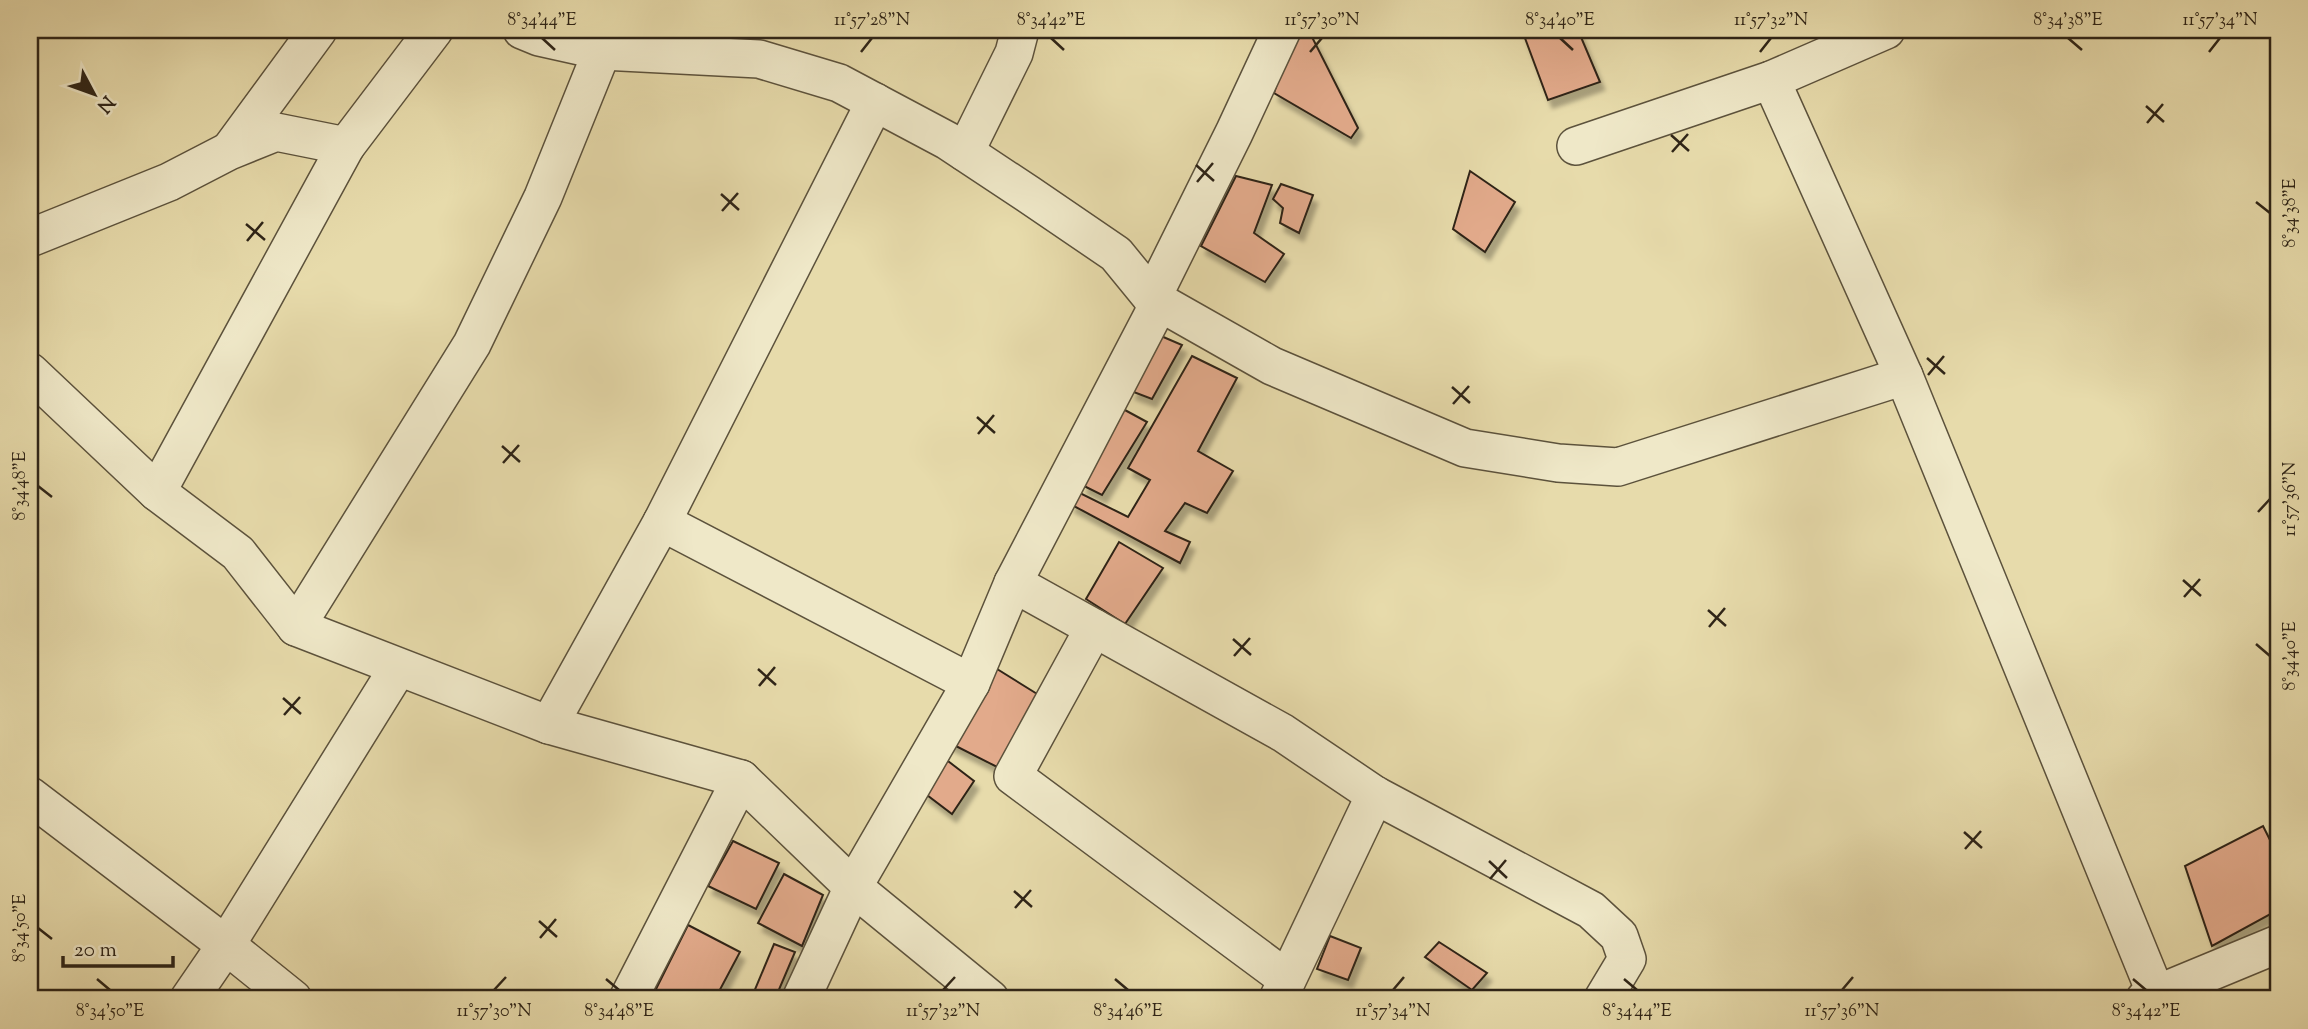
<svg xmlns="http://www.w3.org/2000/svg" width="2308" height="1029" viewBox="0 0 2308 1029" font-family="'Sorts Mill Goudy',serif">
	<defs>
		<filter id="shadow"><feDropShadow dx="4.5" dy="8" stdDeviation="2" flood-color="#0004"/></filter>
	</defs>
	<rect width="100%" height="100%" fill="#e7dbab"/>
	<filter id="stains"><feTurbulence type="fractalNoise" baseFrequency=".00286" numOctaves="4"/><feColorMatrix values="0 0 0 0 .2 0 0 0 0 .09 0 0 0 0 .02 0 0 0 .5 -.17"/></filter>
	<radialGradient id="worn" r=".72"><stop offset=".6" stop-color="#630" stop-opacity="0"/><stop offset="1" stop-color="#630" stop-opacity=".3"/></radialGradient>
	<!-- building -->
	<g fill="#e2aa8b" stroke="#2e2417" stroke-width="2" filter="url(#shadow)">
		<path d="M 1294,30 L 1312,37 L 1358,128 L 1351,138 L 1274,93 Z"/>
		<path d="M 1522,30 L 1578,30 L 1600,82 L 1548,100 Z"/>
		<path d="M 1470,171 L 1515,202 L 1485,252 L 1453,229 Z"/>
		<path d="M 1236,176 L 1272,185 L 1254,233 L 1284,254 L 1265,282 L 1201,246 Z"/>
		<path d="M 1281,184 L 1313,195 L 1299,233 L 1280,223 L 1283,208 L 1273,199 Z"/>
		<path d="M 1161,336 L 1182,345 L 1152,399 L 1131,391 Z"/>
		<path d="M 1192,356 L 1237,378 L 1198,451 L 1233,471 L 1207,513 L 1185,503 L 1165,531 L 1190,542 L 1180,563 L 1070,504 L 1078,492 L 1128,517 L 1150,480 L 1128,468 Z"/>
		<path d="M 1123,409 L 1147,422 L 1102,495 L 1082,485 Z"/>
		<path d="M 1119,542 L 1163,568 L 1125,624 L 1086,599 Z"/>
		<path d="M 989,664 L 1042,697 L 1001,769 L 946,741 Z"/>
		<path d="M 944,758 L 974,781 L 952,814 L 923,792 Z"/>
		<path d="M 2263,826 L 2278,856 L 2278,910 L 2212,946 L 2185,866 Z"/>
		<path d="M 733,841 L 779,863 L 756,909 L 708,886 Z"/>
		<path d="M 784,874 L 823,895 L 802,946 L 758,923 Z"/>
		<path d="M 688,925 L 740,952 L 715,999 L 651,999 Z"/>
		<path d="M 1330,936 L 1361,948 L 1348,980 L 1317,969 Z"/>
		<path d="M 1439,942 L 1487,973 L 1472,990 L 1425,957 Z"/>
		<path d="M 774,944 L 795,952 L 775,999 L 751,999 Z"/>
	</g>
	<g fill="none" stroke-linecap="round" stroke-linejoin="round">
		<defs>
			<g id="street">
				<path d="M 522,30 L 539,37 L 602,51 L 759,59 L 839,83 L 948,141 L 1028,194 L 1116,254 L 1152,298 L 1272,366 L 1465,448 L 1558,463 L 1618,467 L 1904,376"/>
				<path d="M 1771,80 L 1904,376 L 2158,999"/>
				<path d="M 1576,146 L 1771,80 L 1886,30"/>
				<path d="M 230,150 L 318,30"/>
				<path d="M 965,152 L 1014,53 L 1020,30"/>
				<path d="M 30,238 L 169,182 L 229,151 L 276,132 L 346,146"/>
				<path d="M 30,372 L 157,492 L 238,553 L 296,627 L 549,725 L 741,779 L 853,887 L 990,999"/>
				<path d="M 157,492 L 346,146 L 434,30"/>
				<path d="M 662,522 L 971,683"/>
				<path d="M 1013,583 L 1283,733 L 1375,795 L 1591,910 L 1619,936 L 1627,959 L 1603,999"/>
				<path d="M 296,627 L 472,344 L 543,197 L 602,51"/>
				<path d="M 1094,628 L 1013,776 L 1287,979"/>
				<path d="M 549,725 L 662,522 L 875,102"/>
				<path d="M 30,796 L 226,945 L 293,999"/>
				<path d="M 189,999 L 226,945 L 398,668"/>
				<path d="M 628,999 L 741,779"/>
				<path d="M 801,999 L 853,887 L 971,683 L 1013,583 L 1156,309 L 1152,298 L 1234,133 L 1282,30"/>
				<path d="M 1278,999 L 1375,795"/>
				<path d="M 2145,999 L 2278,944"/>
			</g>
		</defs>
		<!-- street casing -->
		<use href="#street" stroke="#5c523c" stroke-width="40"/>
		<!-- street -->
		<use href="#street" stroke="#efe8c8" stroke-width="37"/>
	</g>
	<!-- ticks -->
	<path fill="none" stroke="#2e2417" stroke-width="2.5" d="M 542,38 L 555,50M 1051,38 L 1064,50M 1560,38 L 1573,50M 2068,38 L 2082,50M 861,52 L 872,38M 1310,52 L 1322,38M 1760,52 L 1771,38M 2209,52 L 2220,38M 2146,106 L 2164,122M 2147,123 L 2163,104M 1671,135 L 1689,151M 1672,152 L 1688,134M 1196,165 L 1214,181M 1197,182 L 1213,163M 721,194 L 739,210M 2256,202 L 2270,213M 722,211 L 738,193M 246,224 L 265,240M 247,241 L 263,222M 1927,358 L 1945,374M 1928,375 L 1944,356M 1452,387 L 1470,403M 1453,404 L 1469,386M 977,417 L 995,433M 978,434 L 994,415M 502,446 L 520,462M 503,463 L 519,445M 38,486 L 52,497M 2258,512 L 2270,499M 2183,580 L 2201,596M 2184,597 L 2200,579M 1708,610 L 1726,626M 1709,627 L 1725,608M 1233,639 L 1251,655M 2256,644 L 2270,656M 1234,656 L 1250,638M 758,669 L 776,685M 759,686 L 775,667M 283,698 L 301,714M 284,715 L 300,697M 1964,832 L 1982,848M 1965,849 L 1981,831M 1489,861 L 1507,878M 1490,879 L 1506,860M 1014,891 L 1032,907M 1015,908 L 1031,890M 539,921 L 557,937M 38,928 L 52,939M 540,938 L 556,919M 97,979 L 110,990M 606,979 L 619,990M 1115,979 L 1128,990M 1624,979 L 1637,990M 2133,979 L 2146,990M 494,990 L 506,977M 943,990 L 955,977M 1393,990 L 1404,977M 1842,990 L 1853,977"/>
	<!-- margin -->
	<rect width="2308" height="1029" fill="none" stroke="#e7dbab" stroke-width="77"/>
	<!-- north arrow -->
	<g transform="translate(94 94) rotate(131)" stroke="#efe8c8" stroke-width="5" paint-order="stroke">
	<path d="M0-5L12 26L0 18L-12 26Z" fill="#2e2417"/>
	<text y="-10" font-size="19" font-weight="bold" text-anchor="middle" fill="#2e2417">N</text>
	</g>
	<!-- scale -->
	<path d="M63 956v10h110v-10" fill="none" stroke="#2e2417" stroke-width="3.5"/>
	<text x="74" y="956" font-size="21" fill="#2e2417" stroke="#efe8c8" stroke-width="5" paint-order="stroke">20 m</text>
	<rect x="38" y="38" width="2232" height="952" fill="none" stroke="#2e2417" stroke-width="2.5"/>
	<g font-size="18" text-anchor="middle" fill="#2e2417">
		<text x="542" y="25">8°34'44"E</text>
		<text x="872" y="25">11°57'28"N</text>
		<text x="1051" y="25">8°34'42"E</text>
		<text x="1322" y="25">11°57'30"N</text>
		<text x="1560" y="25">8°34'40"E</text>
		<text x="1771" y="25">11°57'32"N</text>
		<text x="2068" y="25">8°34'38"E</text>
		<text x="2220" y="25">11°57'34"N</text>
		<text transform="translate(2289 213) rotate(-90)" y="6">8°34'38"E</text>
		<text transform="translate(19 486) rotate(-90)" y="6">8°34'48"E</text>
		<text transform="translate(2289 499) rotate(-90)" y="6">11°57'36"N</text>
		<text transform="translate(2289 656) rotate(-90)" y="6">8°34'40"E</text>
		<text transform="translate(19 928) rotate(-90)" y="6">8°34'50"E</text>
		<text x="110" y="1016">8°34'50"E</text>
		<text x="494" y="1016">11°57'30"N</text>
		<text x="619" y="1016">8°34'48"E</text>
		<text x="943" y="1016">11°57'32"N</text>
		<text x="1128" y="1016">8°34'46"E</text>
		<text x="1393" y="1016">11°57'34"N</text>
		<text x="1637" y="1016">8°34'44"E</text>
		<text x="1842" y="1016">11°57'36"N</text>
		<text x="2146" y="1016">8°34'42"E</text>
	</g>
	<rect width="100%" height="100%" filter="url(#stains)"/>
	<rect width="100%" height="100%" fill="url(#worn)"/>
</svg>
